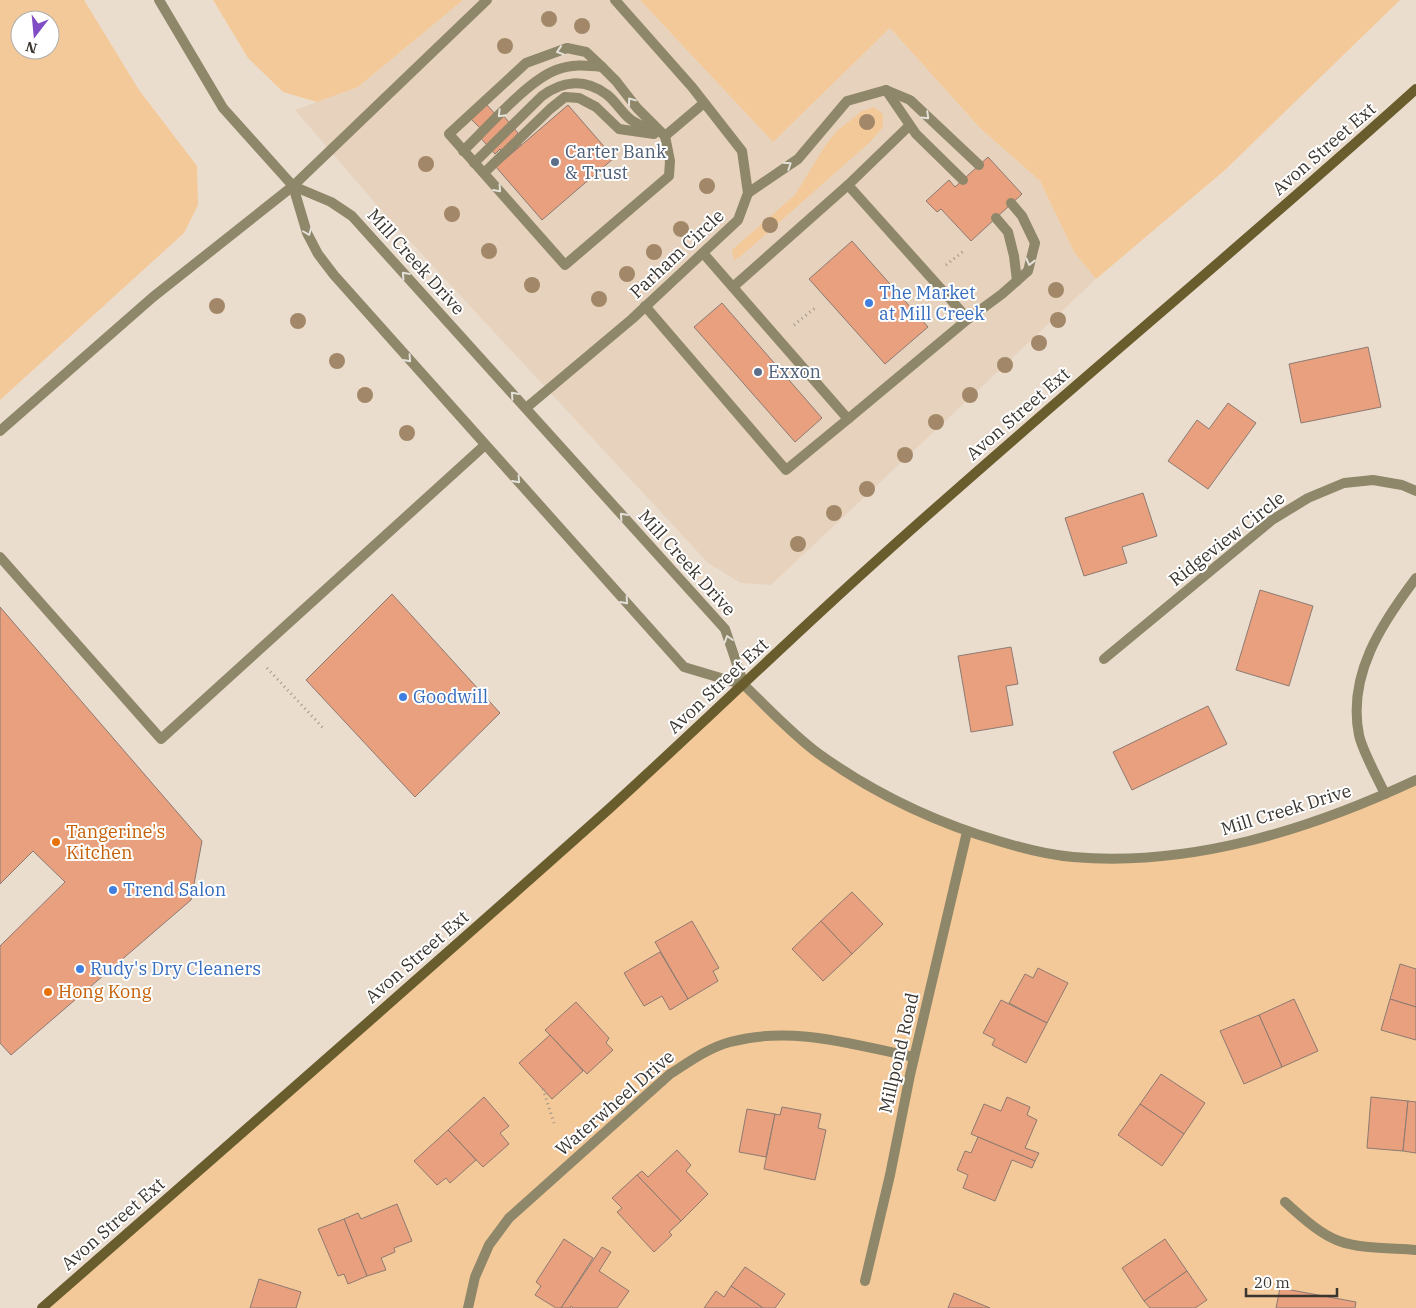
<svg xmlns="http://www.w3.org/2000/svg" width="1416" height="1308" viewBox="0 0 1416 1308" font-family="'IBM Plex Serif',serif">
	<rect width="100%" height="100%" fill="#ebddce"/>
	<!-- built -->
	<path fill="#e6d2bd" d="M 463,0 L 640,0 L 773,142 L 890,28 L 980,128 L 1040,181 L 1074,252 L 1096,279 L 771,585 L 741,583 L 708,563 L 382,211 L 295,110 L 358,87 Z"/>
	<!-- green -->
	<g fill="#f4c999" fill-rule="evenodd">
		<path d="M 0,0 L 84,0 L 139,90 L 197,166 L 198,205 L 184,233 L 0,400 ZM 20,20 L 50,20 L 50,50 L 20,50 Z"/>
		<path d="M 213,0 L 463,0 L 358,87 L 317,102 L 283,92 L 248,58 Z"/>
		<path d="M 640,0 L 1400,0 L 1225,170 L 1096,279 L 1074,252 L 1040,181 L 980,128 L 890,28 L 773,142 Z"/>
		<path d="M 874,107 L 883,114 L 883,127 L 870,142 L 741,256 L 734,260 L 732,250 L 795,195 L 825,146 L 837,131 L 862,111 Z"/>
		<path d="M 744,685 L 779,719 L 876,790 L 1023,848 L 1119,859 L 1239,844 L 1416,780 L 1416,1308 L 42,1308 Z"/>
	</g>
	<!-- building -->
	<g fill="#e9a07e" stroke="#8c7a72">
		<path d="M 486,104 L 498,117 L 502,114 L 518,133 L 515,137 L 521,145 L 507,157 L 500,149 L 495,154 L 477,134 L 482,130 L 470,118 Z"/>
		<path d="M 568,105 L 614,158 L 542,220 L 496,167 Z"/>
		<path d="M 988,157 L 1022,194 L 971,241 L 941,209 L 937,212 L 926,201 L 949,180 L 955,187 Z"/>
		<path d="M 852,241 L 928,327 L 885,364 L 809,279 Z"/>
		<path d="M 722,303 L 822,418 L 795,442 L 694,327 Z"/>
		<path d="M 1368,347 L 1381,407 L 1301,423 L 1289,364 Z"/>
		<path d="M 1228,403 L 1256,423 L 1208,489 L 1168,461 L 1197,420 L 1209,429 Z"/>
		<path d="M 1143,493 L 1157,536 L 1122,547 L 1127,563 L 1084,576 L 1065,518 Z"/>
		<path d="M 1260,590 L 1313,606 L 1289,686 L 1236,670 Z"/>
		<path d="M 392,594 L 500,713 L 415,797 L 306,680 Z"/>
		<path d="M 0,607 L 202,841 L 191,900 L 11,1055 L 0,1043 L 0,946 L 65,882 L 33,851 L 0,884 Z"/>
		<path d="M 1011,647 L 1018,684 L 1006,686 L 1013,725 L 971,732 L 958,656 Z"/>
		<path d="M 1208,706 L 1227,744 L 1132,790 L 1113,752 Z"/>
		<path d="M 852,892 L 883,924 L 852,954 L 821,921 Z"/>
		<path d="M 692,921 L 719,968 L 713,971 L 718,981 L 688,999 L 655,942 Z"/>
		<path d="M 821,921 L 852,954 L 823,981 L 792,949 Z"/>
		<path d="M 660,952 L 688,999 L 670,1010 L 662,996 L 644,1006 L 624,973 Z"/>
		<path d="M 1400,964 L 1416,969 L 1416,1007 L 1390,999 Z"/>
		<path d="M 1038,968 L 1068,983 L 1047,1023 L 1009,1003 L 1025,974 L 1033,978 Z"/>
		<path d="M 1294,999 L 1318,1051 L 1282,1067 L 1259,1015 Z"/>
		<path d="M 1390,999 L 1416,1007 L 1416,1040 L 1381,1030 Z"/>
		<path d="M 1001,1000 L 1047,1023 L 1026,1063 L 992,1045 L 995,1039 L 983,1033 Z"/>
		<path d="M 576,1002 L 609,1038 L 606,1043 L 613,1050 L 587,1074 L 545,1030 Z"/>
		<path d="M 1259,1015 L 1282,1067 L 1244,1084 L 1220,1031 Z"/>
		<path d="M 550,1035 L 583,1071 L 552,1099 L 519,1063 Z"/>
		<path d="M 1161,1074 L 1205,1103 L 1184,1134 L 1140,1104 Z"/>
		<path d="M 484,1097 L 509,1126 L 500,1133 L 509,1144 L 483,1167 L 448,1130 Z"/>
		<path d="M 1007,1097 L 1030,1107 L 1027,1115 L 1037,1120 L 1025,1148 L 1039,1153 L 1035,1161 L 971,1134 L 984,1104 L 1001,1111 Z"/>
		<path d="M 1371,1097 L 1408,1101 L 1403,1151 L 1367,1148 Z"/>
		<path d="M 1408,1101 L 1416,1102 L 1416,1153 L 1403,1151 Z"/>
		<path d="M 1140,1104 L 1184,1134 L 1162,1166 L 1118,1135 Z"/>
		<path d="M 782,1107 L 821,1114 L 818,1128 L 826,1130 L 815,1180 L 764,1169 L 775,1114 L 780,1115 Z"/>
		<path d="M 747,1109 L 775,1114 L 766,1157 L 739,1152 Z"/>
		<path d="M 448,1130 L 476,1160 L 450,1183 L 446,1178 L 437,1185 L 414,1161 Z"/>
		<path d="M 978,1137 L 1035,1161 L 1032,1168 L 1012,1160 L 995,1201 L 963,1188 L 968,1175 L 957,1170 L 965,1151 L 971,1153 Z"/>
		<path d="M 677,1150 L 691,1165 L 686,1171 L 708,1194 L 681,1221 L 637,1175 L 642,1171 L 648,1177 Z"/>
		<path d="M 637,1175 L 681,1221 L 669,1232 L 672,1235 L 654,1252 L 617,1212 L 622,1208 L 612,1198 Z"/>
		<path d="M 397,1204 L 412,1241 L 394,1248 L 395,1252 L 381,1258 L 386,1270 L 367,1276 L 344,1219 L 358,1213 L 361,1219 Z"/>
		<path d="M 344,1219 L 367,1276 L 348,1284 L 344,1274 L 338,1276 L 318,1229 Z"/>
		<path d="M 564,1239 L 593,1258 L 561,1308 L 556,1308 L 535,1295 L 541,1286 L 536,1282 Z"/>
		<path d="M 1165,1239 L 1187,1271 L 1144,1301 L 1122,1268 Z"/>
		<path d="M 602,1247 L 611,1252 L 599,1271 L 629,1291 L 617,1308 L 573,1308 L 571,1306 L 570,1308 L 561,1308 Z"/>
		<path d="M 745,1267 L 785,1294 L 775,1308 L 763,1308 L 731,1286 Z"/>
		<path d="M 1187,1271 L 1207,1300 L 1195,1308 L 1150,1308 L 1144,1301 Z"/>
		<path d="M 259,1279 L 301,1292 L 296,1308 L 250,1308 Z"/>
		<path d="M 731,1286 L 763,1308 L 704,1308 L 716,1291 L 724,1297 Z"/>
		<path d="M 1280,1288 L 1356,1302 L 1355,1308 L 1276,1308 Z"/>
		<path d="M 954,1293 L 990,1308 L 948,1308 Z"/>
	</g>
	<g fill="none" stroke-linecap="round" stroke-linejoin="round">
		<!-- path -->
		<g stroke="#9f958a" stroke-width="3" stroke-dasharray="1 4" stroke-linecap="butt">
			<path d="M 946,265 L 965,250"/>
			<path d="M 794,325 L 815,308"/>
			<path d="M 267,668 L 325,730"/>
			<path d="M 543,1089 L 554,1123"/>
		</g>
		<!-- service -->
		<g stroke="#8f8769" stroke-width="10">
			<path d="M 602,67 L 586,52 L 567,48 L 526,63 L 449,134 L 565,265 L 669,176 L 670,161 L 665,136 L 704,103"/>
			<path d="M 886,90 L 916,134 L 963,180"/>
			<path d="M 463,151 C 487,128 527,81 556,70 C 571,64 586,65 602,67 L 616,81 L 637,108 L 665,136"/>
			<path d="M 474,163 L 542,96 C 562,81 584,78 606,94 C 615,100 621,112 630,119 C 637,125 649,128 657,132"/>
			<path d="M 484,173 L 550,109 L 565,97 L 579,98 L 596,107 L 619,129 L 654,134"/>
			<path d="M 748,193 L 798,159 L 847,101 L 886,90 L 910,100 L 979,165"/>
			<path d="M 996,218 L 1008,232 L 1014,256 L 1017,281"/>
			<path d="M 703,253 L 848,419 L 968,319 L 848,185 L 909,126"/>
			<path d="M 733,287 L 848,185"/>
			<path d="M 645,306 L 786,470 L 848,419"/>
			<path d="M 968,319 L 1002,294 L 1028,271 L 1035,243 L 1022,216 L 1011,203"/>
			<path d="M 526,408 L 632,319 L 738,220 L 748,193 L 742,151 L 692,87 L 615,0"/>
			<path d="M 0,431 L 153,297 L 293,186 L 487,0"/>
			<path d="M 0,557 L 161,739 L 485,445"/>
		</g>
		<!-- minor -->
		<g stroke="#8f8769" stroke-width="10">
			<path d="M 1104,659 L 1272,520 L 1308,498 L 1344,483 L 1373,480 L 1402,485 L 1416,491"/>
			<path d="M 744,685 C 768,708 792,734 819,754 C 875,794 936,823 1002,842 C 1025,849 1049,855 1073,857 C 1191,867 1309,830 1416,780"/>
			<path d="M 1385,794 C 1378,779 1362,750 1359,735 C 1347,675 1382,623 1416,578"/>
			<path d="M 1285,1202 C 1301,1216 1318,1233 1339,1241 C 1360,1249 1393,1248 1416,1250"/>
			<path d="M 865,1281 L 890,1175 L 910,1075 L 967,832"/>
			<path d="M 468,1308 L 475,1277 L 489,1245 L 509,1218 L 670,1074 C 689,1062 708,1048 730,1042 C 792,1025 854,1045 914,1057"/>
		</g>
		<!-- tertiary -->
		<g stroke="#8f8769" stroke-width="10">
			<path d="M 159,0 L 223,108 L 293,186 L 331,202 L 352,216 L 725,629 L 744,685"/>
			<path d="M 293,186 L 307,233 L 318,254 L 334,275 L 684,667 L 744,685"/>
		</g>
		<!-- secondary -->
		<path stroke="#695d2e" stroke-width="10" d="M 42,1308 C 232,1142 422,976 610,808 C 699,727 785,643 874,563 C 1052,402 1238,250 1416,89"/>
	</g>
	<!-- trees -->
	<g fill="#a28868">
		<circle cx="549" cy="19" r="8"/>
		<circle cx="582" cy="26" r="8"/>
		<circle cx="505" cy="46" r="8"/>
		<circle cx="867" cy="122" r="8"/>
		<circle cx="426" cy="164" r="8"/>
		<circle cx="707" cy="186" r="8"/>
		<circle cx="452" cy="214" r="8"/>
		<circle cx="770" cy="225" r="8"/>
		<circle cx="681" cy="229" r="8"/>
		<circle cx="489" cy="251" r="8"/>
		<circle cx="654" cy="252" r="8"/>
		<circle cx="627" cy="274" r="8"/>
		<circle cx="532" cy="285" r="8"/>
		<circle cx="1056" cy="290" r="8"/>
		<circle cx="599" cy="299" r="8"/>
		<circle cx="217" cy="306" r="8"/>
		<circle cx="1058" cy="320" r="8"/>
		<circle cx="298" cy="321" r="8"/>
		<circle cx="1039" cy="343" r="8"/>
		<circle cx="337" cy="361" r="8"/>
		<circle cx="1005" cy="365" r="8"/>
		<circle cx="365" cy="395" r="8"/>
		<circle cx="970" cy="395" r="8"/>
		<circle cx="936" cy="422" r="8"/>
		<circle cx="407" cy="433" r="8"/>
		<circle cx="905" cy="455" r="8"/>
		<circle cx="867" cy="489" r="8"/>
		<circle cx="834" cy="513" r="8"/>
		<circle cx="798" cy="544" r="8"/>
	</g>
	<!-- one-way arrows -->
	<defs><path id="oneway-chevron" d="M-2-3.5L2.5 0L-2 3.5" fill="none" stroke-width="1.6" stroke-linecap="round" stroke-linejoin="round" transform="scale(1.25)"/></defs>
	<g stroke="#e3e1da">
		<use href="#oneway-chevron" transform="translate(560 51) rotate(162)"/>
		<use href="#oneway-chevron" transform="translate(631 101) rotate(-127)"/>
		<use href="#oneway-chevron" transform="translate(501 114) rotate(135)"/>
		<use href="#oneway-chevron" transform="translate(926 116) rotate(44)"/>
		<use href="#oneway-chevron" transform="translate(788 165) rotate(-34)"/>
		<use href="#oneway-chevron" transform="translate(498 189) rotate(48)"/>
		<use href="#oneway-chevron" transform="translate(308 232) rotate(69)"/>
		<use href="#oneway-chevron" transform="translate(1030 262) rotate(104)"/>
		<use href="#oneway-chevron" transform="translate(405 275) rotate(-132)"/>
		<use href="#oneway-chevron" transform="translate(408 359) rotate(48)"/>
		<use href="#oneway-chevron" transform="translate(514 395) rotate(-132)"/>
		<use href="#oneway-chevron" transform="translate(517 480) rotate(48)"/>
		<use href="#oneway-chevron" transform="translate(623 516) rotate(-132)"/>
		<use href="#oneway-chevron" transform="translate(625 601) rotate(48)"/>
		<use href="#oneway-chevron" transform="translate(728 639) rotate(-108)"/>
	</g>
	<!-- markers -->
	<g fill="#5c6f8a" stroke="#fff" stroke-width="2">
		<circle cx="555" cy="162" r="5"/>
		<circle cx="758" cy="372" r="5"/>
	</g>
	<g fill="#3f7fe0" stroke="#fff" stroke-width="2">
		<circle cx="869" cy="303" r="5"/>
		<circle cx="403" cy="697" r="5"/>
		<circle cx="113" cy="890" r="5"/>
		<circle cx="80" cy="969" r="5"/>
	</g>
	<g fill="#e8710a" stroke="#fff" stroke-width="2">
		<circle cx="56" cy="842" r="5"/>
		<circle cx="48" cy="992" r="5"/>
	</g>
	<g text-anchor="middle" stroke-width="4" stroke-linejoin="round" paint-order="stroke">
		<!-- street labels -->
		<g font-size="18" fill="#3a352f" stroke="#fff">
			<text transform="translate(1324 149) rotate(-41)" y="6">Avon Street Ext</text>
			<text transform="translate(677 254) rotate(-43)" y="6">Parham Circle</text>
			<text transform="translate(416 262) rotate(48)" y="6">Mill Creek Drive</text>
			<text transform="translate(1018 414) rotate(-41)" y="6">Avon Street Ext</text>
			<text transform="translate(1227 539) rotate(-38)" y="6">Ridgeview Circle</text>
			<text transform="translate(687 563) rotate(48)" y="6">Mill Creek Drive</text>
			<text transform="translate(718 686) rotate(-43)" y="6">Avon Street Ext</text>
			<text transform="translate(1286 810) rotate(-17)" y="6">Mill Creek Drive</text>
			<text transform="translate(417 957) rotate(-41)" y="6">Avon Street Ext</text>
			<text transform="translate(899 1053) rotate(-77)" y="6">Millpond Road</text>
			<text transform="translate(615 1103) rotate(-41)" y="6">Waterwheel Drive</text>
			<text transform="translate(113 1224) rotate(-41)" y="6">Avon Street Ext</text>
		</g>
		<!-- service labels -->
		<g font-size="18" fill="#4e5e75" stroke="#fff" text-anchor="start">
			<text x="565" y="158">Carter Bank<tspan x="565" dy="21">&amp; Trust</tspan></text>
			<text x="768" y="378">Exxon</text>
		</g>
		<!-- shop labels -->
		<g font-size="18" fill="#366cbe" stroke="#fff" text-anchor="start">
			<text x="879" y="299">The Market<tspan x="879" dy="21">at Mill Creek</tspan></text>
			<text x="413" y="703">Goodwill</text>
			<text x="123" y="896">Trend Salon</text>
			<text x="90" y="975">Rudy's Dry Cleaners</text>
		</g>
		<!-- food labels -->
		<g font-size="18" fill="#c56008" stroke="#fff" text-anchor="start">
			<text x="66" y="838">Tangerine's<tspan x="66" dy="21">Kitchen</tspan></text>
			<text x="58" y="998">Hong Kong</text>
		</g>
	</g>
	<!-- north arrow -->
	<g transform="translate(35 35) rotate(196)"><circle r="24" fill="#ffffff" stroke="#b0aeac"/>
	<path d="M0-4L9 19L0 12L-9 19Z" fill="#804dc5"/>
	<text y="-8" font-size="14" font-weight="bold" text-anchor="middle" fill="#3a352f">N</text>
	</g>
	<!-- scale -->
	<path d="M1246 1288v8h91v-8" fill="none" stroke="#3a352f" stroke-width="2.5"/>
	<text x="1254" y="1288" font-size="15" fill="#3a352f" stroke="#ffffff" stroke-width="4" paint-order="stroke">20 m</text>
</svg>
